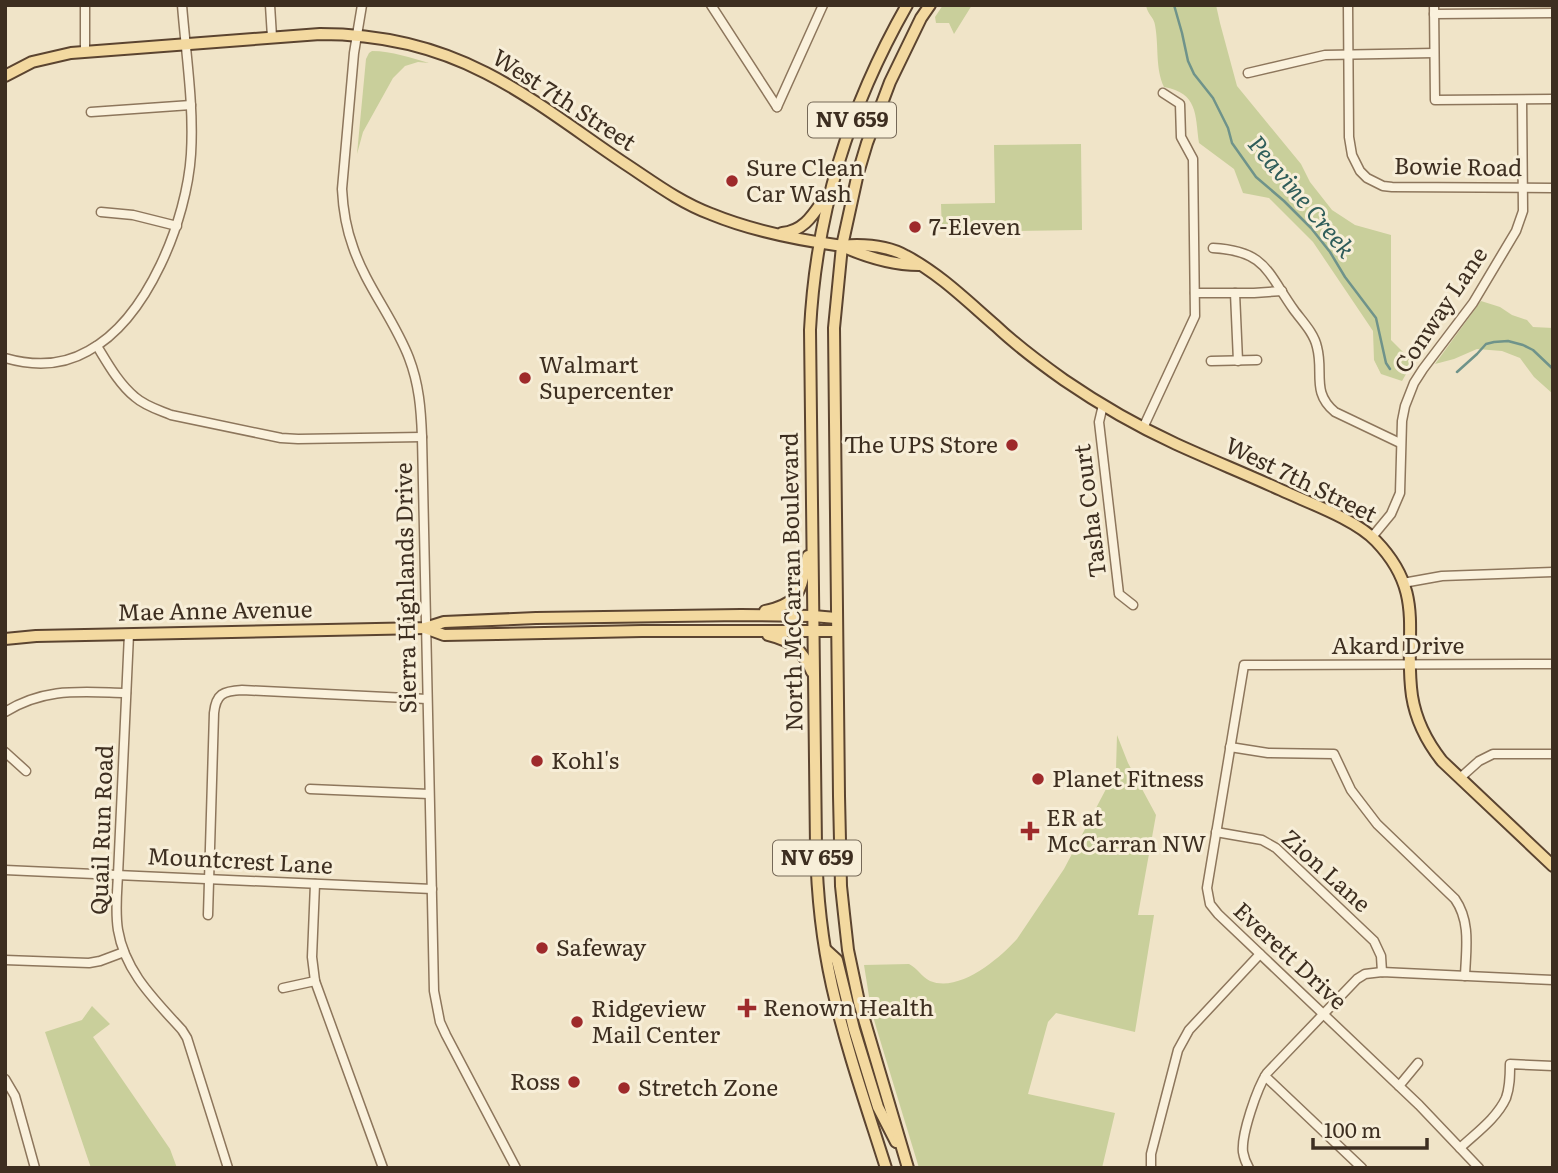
<svg xmlns="http://www.w3.org/2000/svg" width="1558" height="1173" viewBox="0 0 1558 1173" font-family="Literata,serif">
	<rect width="100%" height="100%" fill="#f0e4c8"/>
	<!-- green -->
	<g fill="#c9cf9b">
		<path d="M 943,5 L 972,5 L 954,34 L 949,23 L 936,23 L 935,17 Z"/>
		<path d="M 1146,5 L 1216,5 L 1220,23 L 1237,86 L 1301,164 L 1310,182 L 1332,210 L 1355,225 L 1391,235 L 1391,340 L 1413,362 L 1402,381 L 1381,374 L 1374,360 L 1373,331 L 1313,242 L 1269,198 L 1243,193 L 1234,169 L 1199,143 C 1195,114 1198,93 1164,87 C 1155,68 1159,46 1155,25 C 1154,17 1147,14 1146,5 Z"/>
		<path d="M 372,51 C 392,51 411,58 429,63 L 418,62 L 405,66 L 393,78 L 363,132 L 357,154 L 366,59 L 369,53 Z"/>
		<path d="M 1081,144 L 1082,230 L 942,232 L 941,204 L 995,203 L 994,145 Z"/>
		<path d="M 1481,301 L 1500,307 L 1512,315 L 1527,320 L 1533,327 L 1553,328 L 1553,394 L 1534,377 L 1520,358 L 1502,351 L 1477,349 L 1454,359 L 1435,364 Z"/>
		<path d="M 1117,735 L 1128,763 L 1156,815 L 1138,915 L 1154,915 L 1135,1032 L 1056,1013 L 1048,1022 L 1028,1094 L 1115,1113 L 1102,1168 L 919,1168 L 877,1030 L 871,1009 L 864,965 L 909,964 C 917,968 922,977 930,981 C 959,993 999,959 1017,939 L 1064,869 L 1116,770 Z"/>
		<path d="M 92,1006 L 110,1024 L 93,1037 L 170,1149 L 177,1168 L 91,1168 L 45,1032 L 82,1020 Z"/>
	</g>
	<g fill="none" stroke-linecap="round" stroke-linejoin="round">
		<!-- stream -->
		<g stroke="#6f938a" stroke-width="2.5">
			<path d="M 1174,5 L 1182,33 L 1188,61 L 1194,74 L 1213,98 L 1228,128 L 1232,143 L 1256,177 L 1284,201 L 1311,228 L 1330,252 L 1345,277 L 1376,318 L 1386,363 L 1390,369"/>
			<path d="M 1457,372 L 1477,354 L 1486,344 L 1494,342 L 1508,341 L 1523,345 L 1533,350 L 1553,369"/>
		</g>
		<defs>
			<g id="minor">
				<path d="M 85,5 L 85,51"/>
				<path d="M 270,5 L 272,37"/>
				<path d="M 362,5 L 354,53 L 342,189 C 343,209 346,228 353,247 C 366,286 394,319 409,358 C 419,384 421,409 422,437 L 434,991 L 440,1022 L 446,1035 L 516,1168"/>
				<path d="M 711,5 L 777,107"/>
				<path d="M 1348,5 L 1349,137 L 1352,155 L 1360,171 L 1367,178 L 1383,186 L 1392,187 L 1553,188"/>
				<path d="M 1434,5 L 1435,100 L 1553,99"/>
				<path d="M 1434,14 L 1553,13"/>
				<path d="M 1248,73 L 1325,55 L 1434,53"/>
				<path d="M 777,107 L 823,5"/>
				<path d="M 91,112 L 191,105"/>
				<path d="M 101,212 L 133,215 L 177,226"/>
				<path d="M 1213,248 C 1266,251 1267,272 1294,310 C 1302,321 1314,333 1317,347 C 1324,373 1311,392 1335,412 L 1400,443"/>
				<path d="M 1195,293 L 1254,293 L 1282,291"/>
				<path d="M 1235,293 L 1238,361"/>
				<path d="M 97,346 C 108,364 119,384 135,397 C 145,406 159,410 171,415 L 281,438 L 298,439 L 422,437"/>
				<path d="M 5,358 C 33,366 62,366 88,351 C 148,319 187,219 191,154 C 194,105 186,55 182,5"/>
				<path d="M 1211,361 L 1257,360"/>
				<path d="M 1103,405 L 1099,422 L 1119,594 L 1133,605"/>
				<path d="M 1143,428 L 1195,316 L 1193,159 L 1181,137 L 1180,104 L 1163,93"/>
				<path d="M 1372,537 L 1391,514 L 1400,493 L 1402,421 L 1405,406 L 1414,383 L 1423,369 L 1473,303 L 1516,231 L 1523,211 L 1522,100"/>
				<path d="M 1403,583 L 1442,576 L 1553,572"/>
				<path d="M 129,634 L 118,875 C 117,893 115,912 118,930 C 125,972 155,1000 182,1030 L 187,1038 L 228,1168"/>
				<path d="M 5,712 C 46,687 81,692 126,693"/>
				<path d="M 1230,747 L 1268,753 L 1334,754 L 1351,790 L 1377,824 L 1455,899 C 1471,922 1466,949 1465,976"/>
				<path d="M 5,752 L 26,771"/>
				<path d="M 1460,778 L 1479,761 L 1493,754 L 1553,754"/>
				<path d="M 310,789 L 429,794"/>
				<path d="M 1216,832 L 1262,840 L 1276,848 L 1374,941 L 1381,956 L 1382,972"/>
				<path d="M 5,870 L 432,889"/>
				<path d="M 315,884 L 312,957 L 315,981 L 383,1168"/>
				<path d="M 208,915 L 214,713 C 216,694 223,691 242,690 L 427,699"/>
				<path d="M 5,960 L 89,963 L 100,961 L 124,952"/>
				<path d="M 283,988 L 315,981"/>
				<path d="M 1265,1076 L 1362,1168"/>
				<path d="M 5,1079 L 15,1096 L 35,1168"/>
				<path d="M 1399,1086 L 1418,1063"/>
				<path d="M 1460,1148 C 1476,1133 1497,1118 1506,1098 C 1510,1087 1510,1076 1510,1064 L 1553,1066"/>
				<path d="M 1151,1168 L 1151,1154 L 1178,1050 L 1189,1030 L 1260,954"/>
				<path d="M 1249,1168 C 1246,1163 1244,1158 1243,1152 C 1241,1135 1257,1088 1267,1073 L 1357,979 L 1365,974 L 1382,972 L 1553,980"/>
				<path d="M 1479,1168 L 1419,1105 L 1218,914 L 1210,904 L 1207,888 L 1244,665 L 1553,664"/>
			</g>
			<g id="major">
				<path d="M 5,76 L 32,62 L 71,53 L 320,34 C 378,34 434,46 486,73 C 535,98 579,133 624,163 C 653,182 679,202 711,214 C 750,230 793,239 836,245 C 843,246 850,245 857,245 C 873,245 892,248 906,256 C 940,274 967,301 996,326 C 1017,346 1040,363 1064,380 C 1099,404 1137,426 1176,444 C 1211,460 1246,474 1281,490 C 1309,503 1355,519 1376,541 C 1427,594 1403,634 1412,696 C 1416,721 1427,742 1442,761 L 1553,866"/>
				<path d="M 782,233 C 805,231 814,213 826,196"/>
				<path d="M 844,247 C 867,257 894,265 919,265"/>
				<path d="M 765,611 C 802,603 800,589 808,556"/>
				<path d="M 425,628 L 444,635 L 642,631 L 837,631"/>
				<path d="M 768,635 C 792,641 802,649 812,672"/>
				<path d="M 5,639 L 36,636 L 425,628 L 444,622 L 536,618 L 741,615 L 813,616 L 836,618"/>
				<path d="M 826,950 L 837,960 L 854,1029 L 878,1107 L 896,1142"/>
				<path d="M 886,1168 C 867,1108 846,1048 832,986 C 822,941 817,894 816,847 L 810,330 C 816,212 849,107 907,5"/>
				<path d="M 908,1168 L 859,1002 L 848,950 L 844,914 L 841,886 L 839,796 L 834,328 L 842,246 L 858,173 L 867,143 L 890,82 L 921,18 L 930,5"/>
			</g>
		</defs>
		<!-- minor casing -->
		<use href="#minor" stroke="#8d765c" stroke-width="11"/>
		<!-- major casing -->
		<use href="#major" stroke="#5b4430" stroke-width="14"/>
		<!-- minor -->
		<use href="#minor" stroke="#faf1dc" stroke-width="8"/>
		<!-- major -->
		<use href="#major" stroke="#f3d9a0" stroke-width="10"/>
	</g>
	<!-- markers -->
	<g fill="#9e2a2b" stroke="#f7eed8" stroke-width="2.5">
		<circle cx="732" cy="181" r="7"/>
		<circle cx="915" cy="227" r="7"/>
		<circle cx="525" cy="378" r="7"/>
		<circle cx="1012" cy="445" r="7"/>
		<circle cx="537" cy="761" r="7"/>
		<circle cx="1038" cy="779" r="7"/>
		<path d="M1026.5 820.5h7v7h7v7h-7v7h-7v-7h-7v-7h7z"/>
		<circle cx="542" cy="948" r="7"/>
		<path d="M743.5 997.5h7v7h7v7h-7v7h-7v-7h-7v-7h7z"/>
		<circle cx="577" cy="1022" r="7"/>
		<circle cx="574" cy="1082" r="7"/>
		<circle cx="624" cy="1088" r="7"/>
	</g>
	<g text-anchor="middle" stroke-width="6" stroke-linejoin="round" paint-order="stroke">
		<!-- shield labels -->
		<g fill="#f7eed8" stroke="#756857" stroke-width="2">
			<rect x="808" y="102.5" width="88" height="35" rx="5"/>
			<rect x="773" y="840.5" width="88" height="35" rx="5"/>
		</g>
		<g font-size="21" font-weight="bold" fill="#3d2e20">
			<text x="852" y="127">NV 659</text>
			<text x="817" y="865">NV 659</text>
		</g>
		<!-- street labels -->
		<g font-size="23" fill="#3d2e20" stroke="#f7eed8">
			<text transform="translate(564 100) rotate(33)" y="8">West 7th Street</text>
			<text transform="translate(1458 167) rotate(1)" y="8">Bowie Road</text>
			<text transform="translate(1441 310) rotate(-56)" y="8">Conway Lane</text>
			<text transform="translate(1301 480) rotate(26)" y="8">West 7th Street</text>
			<text transform="translate(1090 511) rotate(-97)" y="8">Tasha Court</text>
			<text transform="translate(792 582) rotate(-91)" y="8">North McCarran Boulevard</text>
			<text transform="translate(406 588) rotate(-91)" y="8">Sierra Highlands Drive</text>
			<text transform="translate(215 611) rotate(-1)" y="8">Mae Anne Avenue</text>
			<text x="1398" y="654">Akard Drive</text>
			<text transform="translate(102 830) rotate(-88)" y="8">Quail Run Road</text>
			<text transform="translate(240 861) rotate(3)" y="8">Mountcrest Lane</text>
			<text transform="translate(1326 871) rotate(42)" y="8">Zion Lane</text>
			<text transform="translate(1290 956) rotate(43)" y="8">Everett Drive</text>
		</g>
		<!-- poi labels -->
		<g font-size="23" fill="#3d2e20" stroke="#f7eed8" text-anchor="start">
			<text x="746" y="176">Sure Clean<tspan x="746" dy="26">Car Wash</tspan></text>
			<text x="929" y="235">7-Eleven</text>
			<text x="539" y="373">Walmart<tspan x="539" dy="26">Supercenter</tspan></text>
			<text x="998" y="453" text-anchor="end">The UPS Store</text>
			<text x="551" y="769">Kohl's</text>
			<text x="1052" y="787">Planet Fitness</text>
			<text x="1046" y="826">ER at<tspan x="1046" dy="26">McCarran NW</tspan></text>
			<text x="556" y="956">Safeway</text>
			<text x="763" y="1016">Renown Health</text>
			<text x="591" y="1017">Ridgeview<tspan x="591" dy="26">Mail Center</tspan></text>
			<text x="560" y="1090" text-anchor="end">Ross</text>
			<text x="638" y="1096">Stretch Zone</text>
		</g>
		<!-- water labels -->
		<g font-size="24" font-style="italic" fill="#2f5d5a" stroke="#f7eed8">
			<text transform="translate(1301 197) rotate(50)" y="8">Peavine Creek</text>
		</g>
	</g>
	<!-- border -->
	<rect width="1558" height="1173" fill="none" stroke="#3d2e20" stroke-width="14"/>
	<!-- scale -->
	<path d="M1313 1138v10h114v-10" fill="none" stroke="#3d2e20" stroke-width="3.5"/>
	<text x="1324" y="1138" font-size="21" fill="#3d2e20" stroke="#f7eed8" stroke-width="5" paint-order="stroke">100 m</text>
</svg>
